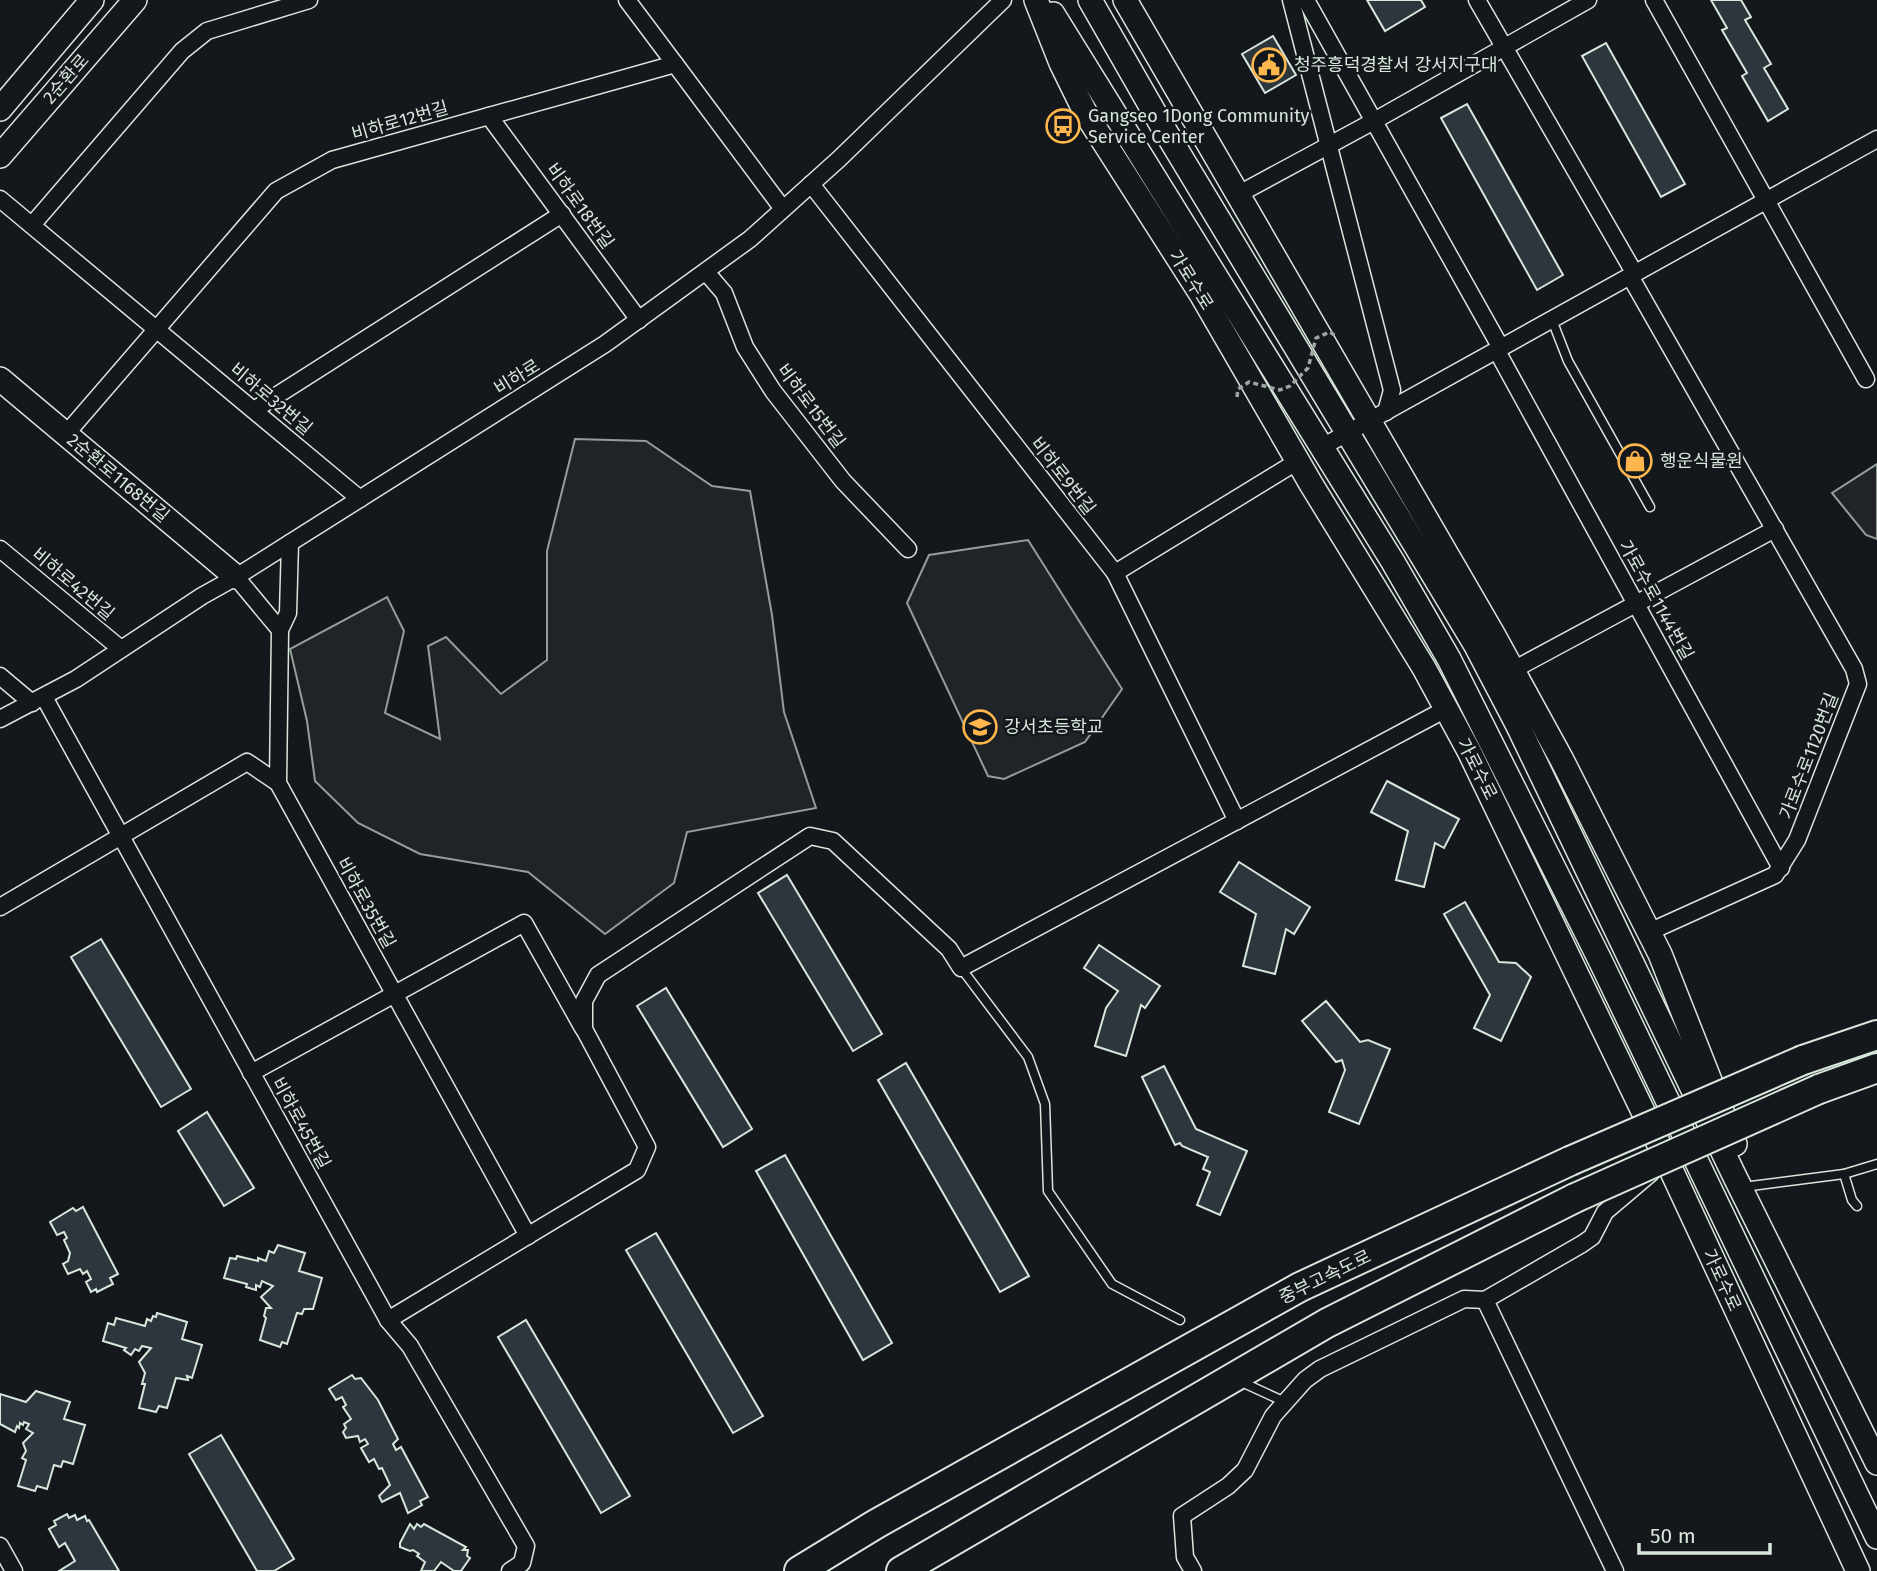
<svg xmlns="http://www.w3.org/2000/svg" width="1877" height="1571" viewBox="0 0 1877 1571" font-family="'Fira Sans','Noto Sans KR',sans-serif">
	<rect width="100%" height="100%" fill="#14181c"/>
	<!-- green -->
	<g fill="#202428" stroke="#939e99" stroke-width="2">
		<path d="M 575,439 L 646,441 L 712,486 L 750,491 L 772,615 L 784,712 L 816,808 L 687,832 L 674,883 L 605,934 L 528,872 L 420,854 L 358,823 L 315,781 L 307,721 L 290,649 L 387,597 L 404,631 L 385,713 L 440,739 L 428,646 L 446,637 L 501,694 L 547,660 L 547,551 Z"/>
		<path d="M 1877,464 L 1877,539 L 1866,535 L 1832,493 Z"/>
		<path d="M 1028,540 L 1122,689 L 1085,742 L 1004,779 L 988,776 L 907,603 L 929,555 Z"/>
	</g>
	<!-- building -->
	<g fill="#2c363c" stroke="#d8e6dc" stroke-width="2">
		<path d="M 1367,0 L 1421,0 L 1425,7 L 1385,31 Z"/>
		<path d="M 1711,0 L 1741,0 L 1751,17 L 1745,20 L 1771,64 L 1764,68 L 1788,109 L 1768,121 L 1742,76 L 1747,73 L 1722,30 L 1727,28 Z"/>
		<path d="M 1273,36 L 1296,75 L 1265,93 L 1242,54 Z"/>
		<path d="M 1606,43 L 1685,184 L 1661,197 L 1582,56 Z"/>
		<path d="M 1467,104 L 1563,275 L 1537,290 L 1441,118 Z"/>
		<path d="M 1387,781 L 1459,819 L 1444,848 L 1435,843 L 1424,887 L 1396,880 L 1408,831 L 1371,812 Z"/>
		<path d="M 1239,862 L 1310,907 L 1294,934 L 1286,929 L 1275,974 L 1243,966 L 1256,914 L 1220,892 Z"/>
		<path d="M 787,875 L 882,1034 L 853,1051 L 758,893 Z"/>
		<path d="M 1465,902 L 1499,962 L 1516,963 L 1531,977 L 1501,1041 L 1474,1028 L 1490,995 L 1444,914 Z"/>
		<path d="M 101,939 L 191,1089 L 161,1107 L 71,957 Z"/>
		<path d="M 1099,945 L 1160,986 L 1145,1008 L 1141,1005 L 1126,1056 L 1095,1046 L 1106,1008 L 1118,991 L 1084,968 Z"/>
		<path d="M 666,988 L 752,1129 L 723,1147 L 637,1006 Z"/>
		<path d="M 1326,1001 L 1360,1042 L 1368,1040 L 1390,1049 L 1359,1124 L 1329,1112 L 1345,1070 L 1342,1060 L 1336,1062 L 1302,1021 Z"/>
		<path d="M 906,1063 L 1029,1276 L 1000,1292 L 878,1080 Z"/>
		<path d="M 1164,1066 L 1196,1129 L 1247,1151 L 1220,1215 L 1197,1205 L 1210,1172 L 1203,1169 L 1208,1157 L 1182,1146 L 1180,1143 L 1175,1145 L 1142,1077 Z"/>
		<path d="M 207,1112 L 254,1188 L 224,1206 L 178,1131 Z"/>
		<path d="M 785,1155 L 892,1343 L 863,1360 L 756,1171 Z"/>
		<path d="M 83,1207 L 118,1274 L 110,1278 L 113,1284 L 97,1292 L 96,1289 L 91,1292 L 86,1282 L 91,1279 L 87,1271 L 83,1274 L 80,1269 L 68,1274 L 63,1264 L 68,1261 L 70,1253 L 64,1240 L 67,1238 L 64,1232 L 57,1235 L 50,1222 L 73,1208 L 76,1211 Z"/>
		<path d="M 656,1233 L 763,1416 L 733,1433 L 626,1250 Z"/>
		<path d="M 278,1245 L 305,1253 L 299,1271 L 322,1278 L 313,1309 L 304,1309 L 302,1314 L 297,1313 L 287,1344 L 282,1342 L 280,1347 L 260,1340 L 266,1318 L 264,1316 L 266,1308 L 271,1308 L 261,1297 L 273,1286 L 262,1281 L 260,1287 L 256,1285 L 256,1290 L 246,1287 L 247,1284 L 224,1278 L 230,1258 L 236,1259 L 237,1256 L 258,1261 L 258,1258 L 266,1261 L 269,1251 L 274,1253 Z"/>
		<path d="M 157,1313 L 187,1322 L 182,1339 L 202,1345 L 192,1378 L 187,1376 L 188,1380 L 176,1378 L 167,1408 L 159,1406 L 156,1412 L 139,1408 L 145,1384 L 142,1384 L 145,1373 L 139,1362 L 151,1348 L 142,1346 L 139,1351 L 135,1349 L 131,1355 L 124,1350 L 126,1348 L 103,1341 L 108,1323 L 114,1325 L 116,1318 L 145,1326 L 147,1319 L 151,1321 L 153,1316 L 156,1317 Z"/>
		<path d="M 526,1320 L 630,1496 L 601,1513 L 498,1337 Z"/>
		<path d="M 352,1375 L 355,1379 L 361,1378 L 378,1400 L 398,1439 L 393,1444 L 396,1450 L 401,1447 L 428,1497 L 420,1501 L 422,1505 L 408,1513 L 400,1493 L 382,1502 L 379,1496 L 390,1485 L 382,1468 L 379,1469 L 374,1459 L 369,1462 L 361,1448 L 368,1444 L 365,1439 L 360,1442 L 358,1436 L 346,1438 L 343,1432 L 346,1428 L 344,1424 L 351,1419 L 343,1407 L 346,1405 L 342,1397 L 336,1400 L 329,1389 Z"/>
		<path d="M 36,1391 L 70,1402 L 64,1419 L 85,1425 L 73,1464 L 63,1461 L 61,1467 L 54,1465 L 47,1489 L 37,1486 L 35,1491 L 18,1486 L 26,1460 L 22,1458 L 26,1451 L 23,1443 L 33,1433 L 26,1429 L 29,1424 L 24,1422 L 23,1425 L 20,1423 L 19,1428 L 17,1426 L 15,1432 L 0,1424 L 0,1394 L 26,1402 Z"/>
		<path d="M 221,1435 L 294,1559 L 274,1571 L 257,1571 L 189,1454 Z"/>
		<path d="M 67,1514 L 69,1518 L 75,1515 L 77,1520 L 85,1516 L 87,1521 L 89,1520 L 119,1571 L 59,1571 L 75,1561 L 65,1543 L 59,1547 L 49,1529 L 56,1525 L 54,1521 Z"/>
		<path d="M 410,1524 L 414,1529 L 417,1524 L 421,1527 L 424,1524 L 466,1547 L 463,1550 L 468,1550 L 467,1556 L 470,1558 L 461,1571 L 454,1571 L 441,1562 L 434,1571 L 421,1571 L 425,1562 L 417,1556 L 419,1554 L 413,1550 L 410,1551 L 400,1547 L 400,1543 Z"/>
	</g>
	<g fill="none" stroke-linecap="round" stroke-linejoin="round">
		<defs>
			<g id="lane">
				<path d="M 1552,320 L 1568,361 L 1650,507"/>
				<path d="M 961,968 L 1028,1057 L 1045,1104 L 1048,1191 L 1112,1284 L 1180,1320"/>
				<path d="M 1844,1174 L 1852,1200 L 1857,1206"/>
				<path d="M 1751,1186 L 1844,1174 L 1877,1164"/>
				<path d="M 1246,1384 L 1285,1402"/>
			</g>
			<g id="street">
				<path d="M 627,0 L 675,64"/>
				<path d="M 1291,0 L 1392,390 L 1386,412"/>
				<path d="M 1306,0 L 1501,348"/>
				<path d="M 1477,0 L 1635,274"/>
				<path d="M 1654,0 L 1866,379"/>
				<path d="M 489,116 L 639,320"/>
				<path d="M 811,184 L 1115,573 L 1237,821"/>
				<path d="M 1237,195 L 1374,121 L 1588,0"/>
				<path d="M 0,199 L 360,499"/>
				<path d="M 32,225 L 182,51 L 207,31 L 309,0"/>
				<path d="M 706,272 L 724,293 L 745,347 L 773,391 L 843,481 L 908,549"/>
				<path d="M 1630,276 L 1854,669 L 1858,684 L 1797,840 L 1775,875 L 1649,932"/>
				<path d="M 1497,351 L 1781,868"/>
				<path d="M 254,410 L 562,214"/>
				<path d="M 66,434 L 276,191 L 332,160 L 675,64 L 783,209"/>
				<path d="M 1322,447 L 1877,139"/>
				<path d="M 0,549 L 121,649"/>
				<path d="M 1115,573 L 1298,461"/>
				<path d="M 236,577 L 280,630 L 278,783 L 528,1236"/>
				<path d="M 280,630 L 288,613 L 290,543"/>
				<path d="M 1513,670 L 1775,529"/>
				<path d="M 0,676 L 32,703"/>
				<path d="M 44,697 L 388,1320 L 410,1346 L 526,1546 L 522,1563 L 510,1571"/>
				<path d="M 0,719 L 76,679 L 202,596 L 236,577 L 605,344 L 750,239 L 839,159 L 1003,0"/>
				<path d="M 0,907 L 247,762 L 278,783"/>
				<path d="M 251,1073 L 524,923 L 583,1028"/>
				<path d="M 1485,1300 L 1615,1571"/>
				<path d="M 388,1320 L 637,1170 L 647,1147 L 584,1029 L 584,1001 L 598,975 L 810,836 L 833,841 L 949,949 L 961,968 L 1446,709"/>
				<path d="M 0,1546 L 14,1571"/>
				<path d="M 1193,1571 L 1185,1557 L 1182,1516 L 1228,1486 L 1245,1470 L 1273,1416 L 1305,1380 L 1320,1369 L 1464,1299 L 1485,1300 L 1582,1244 L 1592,1237 L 1605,1212 L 1651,1173"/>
			</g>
			<g id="secondary">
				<path d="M 1036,0 L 1061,63 L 1086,114 L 1201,294 L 1311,484 L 1424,668 L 1469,751 L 1667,1161 L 1858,1571"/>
				<path d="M 1090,0 L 1161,124 L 1475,644 L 1518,726 L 1735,1177 L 1877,1463"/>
				<path d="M 1125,0 L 1493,634 L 1562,760 L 1660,954 L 1735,1144"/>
				<path d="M 1053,14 L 1393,562 L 1449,659 L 1600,960 L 1877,1537"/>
				<path d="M 0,109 L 92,0"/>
				<path d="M 0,156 L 135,0"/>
				<path d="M 0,379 L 236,577"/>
			</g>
			<g id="highway">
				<path d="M 1803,1060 L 1877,1035"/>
				<path d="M 1819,1089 L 1877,1068"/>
				<path d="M 799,1571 L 876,1524 L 1300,1287 L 1570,1161"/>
				<path d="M 901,1571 L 1327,1323 L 1575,1198"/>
			</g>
		</defs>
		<!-- lane casing -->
		<use href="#lane" stroke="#d8e6dc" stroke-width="11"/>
		<!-- street casing -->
		<use href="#street" stroke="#d8e6dc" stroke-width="19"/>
		<!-- secondary casing -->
		<use href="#secondary" stroke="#d8e6dc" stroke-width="26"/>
		<!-- highway casing -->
		<use href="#highway" stroke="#d8e6dc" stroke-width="32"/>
		<!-- lane -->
		<use href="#lane" stroke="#14181c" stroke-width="8"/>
		<!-- street -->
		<use href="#street" stroke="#14181c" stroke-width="16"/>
		<!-- secondary -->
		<use href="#secondary" stroke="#14181c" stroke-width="23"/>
		<!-- highway -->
		<use href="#highway" stroke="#14181c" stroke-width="28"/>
		<defs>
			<g id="highway-bridge">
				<path d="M 1570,1161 L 1803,1060"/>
				<path d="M 1575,1198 L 1819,1089"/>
			</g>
		</defs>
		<!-- highway-bridge casing -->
		<use href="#highway-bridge" stroke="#d8e6dc" stroke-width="32" stroke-linecap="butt"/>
		<!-- path-bridge -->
		<path stroke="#9da8a2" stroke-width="3.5" stroke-dasharray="5 3.5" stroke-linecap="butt" d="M 1237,397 L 1238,389 L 1249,382 L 1280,390 L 1290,386 L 1308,368 L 1316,338 L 1330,332 L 1337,337"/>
		<!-- highway-bridge -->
		<use href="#highway-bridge" stroke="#14181c" stroke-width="28"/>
	</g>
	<!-- icons -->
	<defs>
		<symbol id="civic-ring" viewBox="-11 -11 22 22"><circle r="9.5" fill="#14181c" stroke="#ffb74d" stroke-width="1.5"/><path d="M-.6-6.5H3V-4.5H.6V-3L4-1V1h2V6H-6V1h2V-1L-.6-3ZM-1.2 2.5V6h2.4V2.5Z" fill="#ffb74d"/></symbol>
		<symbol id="bus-ring" viewBox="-11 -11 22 22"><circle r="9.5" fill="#14181c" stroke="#ffb74d" stroke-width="1.5"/><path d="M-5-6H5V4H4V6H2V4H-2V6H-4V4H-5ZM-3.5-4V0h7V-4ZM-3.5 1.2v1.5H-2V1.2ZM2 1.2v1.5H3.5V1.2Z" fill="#ffb74d"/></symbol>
		<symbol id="shop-ring" viewBox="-11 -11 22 22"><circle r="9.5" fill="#14181c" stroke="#ffb74d" stroke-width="1.5"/><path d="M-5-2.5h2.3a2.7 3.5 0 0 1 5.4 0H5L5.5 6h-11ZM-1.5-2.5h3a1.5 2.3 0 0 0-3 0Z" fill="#ffb74d"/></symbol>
		<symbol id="school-ring" viewBox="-11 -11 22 22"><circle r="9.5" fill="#14181c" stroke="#ffb74d" stroke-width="1.5"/><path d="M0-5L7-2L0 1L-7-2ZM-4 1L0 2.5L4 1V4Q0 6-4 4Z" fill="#ffb74d"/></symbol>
	</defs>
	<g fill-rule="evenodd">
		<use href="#civic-ring" x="1250" y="46" width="38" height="38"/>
		<use href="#bus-ring" x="1044" y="107" width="38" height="38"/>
		<use href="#shop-ring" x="1616" y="442" width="38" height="38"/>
		<use href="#school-ring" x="961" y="708" width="38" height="38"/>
	</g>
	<g text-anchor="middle" stroke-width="5" stroke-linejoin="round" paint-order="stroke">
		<!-- poi labels -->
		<g font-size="18" fill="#d8e6dc" stroke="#14181c" text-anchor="start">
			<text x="1294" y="71">청주흥덕경찰서 강서지구대</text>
			<text x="1088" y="122">Gangseo 1Dong Community<tspan x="1088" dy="21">Service Center</tspan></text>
			<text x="1660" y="467">행운식물원</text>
			<text x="1004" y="733">강서초등학교</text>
		</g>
		<!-- street labels -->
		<g font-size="18" fill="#d8e6dc" stroke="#14181c">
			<text transform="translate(66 79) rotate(-49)" y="6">2순환로</text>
			<text transform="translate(400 121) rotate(-16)" y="6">비하로12번길</text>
			<text transform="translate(580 206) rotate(54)" y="6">비하로18번길</text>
			<text transform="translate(1191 280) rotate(58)" y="6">가로수로</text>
			<text transform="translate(517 377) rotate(-32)" y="6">비하로</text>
			<text transform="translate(271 399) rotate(40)" y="6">비하로32번길</text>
			<text transform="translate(811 406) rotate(53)" y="6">비하로15번길</text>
			<text transform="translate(1063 476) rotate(52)" y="6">비하로9번길</text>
			<text transform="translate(118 478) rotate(40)" y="6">2순환로1168번길</text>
			<text transform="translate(73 584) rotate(40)" y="6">비하로42번길</text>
			<text transform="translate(1656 600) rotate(61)" y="6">가로수로1144번길</text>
			<text transform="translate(1809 756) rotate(-69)" y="6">가로수로1120번길</text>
			<text transform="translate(1477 769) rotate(63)" y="6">가로수로</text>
			<text transform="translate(366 903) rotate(61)" y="6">비하로35번길</text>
			<text transform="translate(301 1123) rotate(61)" y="6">비하로45번길</text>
			<text transform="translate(1325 1277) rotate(-26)" y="6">중부고속도로</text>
			<text transform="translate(1722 1280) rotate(65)" y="6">가로수로</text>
		</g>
	</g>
	<!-- scale -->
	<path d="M1639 1543v10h131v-10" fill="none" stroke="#d8e6dc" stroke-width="3.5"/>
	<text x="1650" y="1543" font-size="21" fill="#d8e6dc" stroke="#14181c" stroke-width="5" paint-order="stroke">50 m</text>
</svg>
